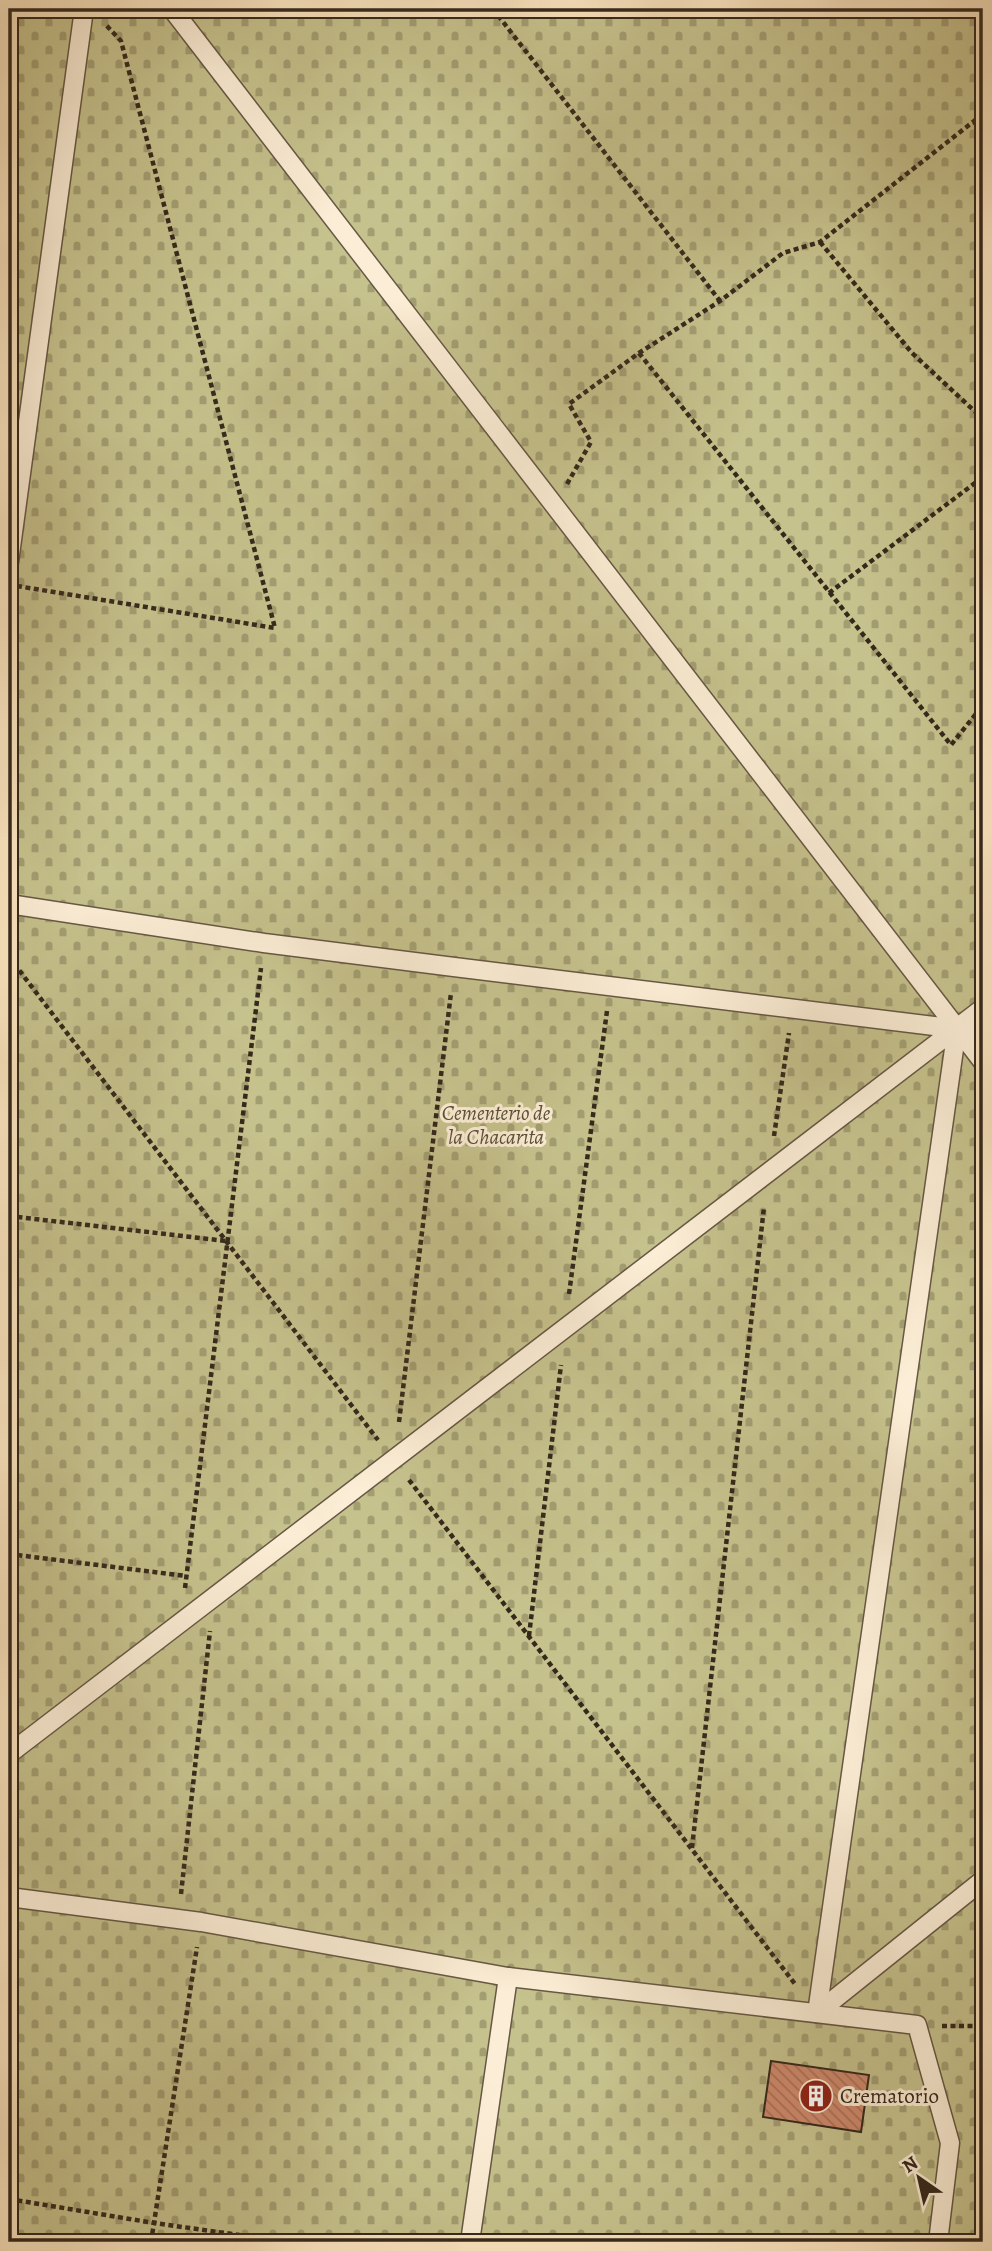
<svg xmlns="http://www.w3.org/2000/svg" width="992" height="2251" viewBox="0 0 992 2251" font-family="Alegreya,serif">
	<defs>
		<pattern id="cemetery-stones" width="16" height="16" patternUnits="userSpaceOnUse" patternTransform="scale(1.75)"><rect width="16" height="16" fill="#c6c28d"/><path d="M2 7V4a2 2 0 0 1 4 0v3zM10 15v-3a2 2 0 0 1 4 0v3z" fill="#a29e72"/></pattern>
		<pattern id="building-back-hatch" width="6" height="6" patternUnits="userSpaceOnUse" patternTransform="scale(1.75)"><rect width="6" height="6" fill="#cf8a6d"/><path d="M-1 5l2 2M0 0l6 6M5-1l2 2" fill="none" stroke="#a97159"/></pattern>
	</defs>
	<rect width="100%" height="100%" fill="#fbe5c0"/>
	<filter id="stains"><feTurbulence type="fractalNoise" baseFrequency=".00286" numOctaves="4"/><feColorMatrix values="0 0 0 0 .2 0 0 0 0 .09 0 0 0 0 .02 0 0 0 .5 -.17"/></filter>
	<radialGradient id="worn" r=".72"><stop offset=".6" stop-color="#630" stop-opacity="0"/><stop offset="1" stop-color="#630" stop-opacity=".3"/></radialGradient>
	<!-- cemetery -->
	<rect fill="url(#cemetery-stones)" stroke="#7e7654" stroke-width="2" x="9" y="9" width="974" height="2233"/>
	<!-- building -->
	<path fill="url(#building-back-hatch)" stroke="#35291c" stroke-width="2" d="M 771,2061 L 869,2075 L 861,2132 L 763,2117 Z"/>
	<g fill="none" stroke-linecap="round" stroke-linejoin="round">
		<defs>
			<g id="service">
				<path d="M 172,9 L 983,1062"/>
				<path d="M 9,562 L 84,9"/>
				<path d="M 9,904 L 264,943 L 454,967 L 983,1032"/>
				<path d="M 9,1754 L 983,1008"/>
				<path d="M 9,1897 L 201,1922 L 508,1977 L 917,2025 L 950,2143 L 938,2242"/>
				<path d="M 817,2013 L 957,1028"/>
				<path d="M 817,2013 L 983,1880"/>
				<path d="M 470,2242 L 508,1977"/>
			</g>
		</defs>
		<!-- service casing -->
		<use href="#service" stroke="#665845" stroke-width="21"/>
		<!-- path -->
		<g stroke="#35291c" stroke-width="4.5" stroke-dasharray="5 3.5" stroke-linecap="butt">
			<path d="M 493,9 L 720,301"/>
			<path d="M 974,122 L 983,133"/>
			<path d="M 820,242 L 912,353 L 983,419"/>
			<path d="M 639,353 L 951,745 L 983,705"/>
			<path d="M 567,484 L 591,442 L 569,404 L 639,353 L 720,301 L 783,253 L 820,242 L 983,114"/>
			<path d="M 17,586 L 275,628 L 121,41 L 106,25"/>
			<path d="M 829,593 L 983,477"/>
			<path d="M 9,957 L 378,1440"/>
			<path d="M 774,1136 L 789,1033"/>
			<path d="M 9,1216 L 226,1241"/>
			<path d="M 569,1294 L 607,1011"/>
			<path d="M 399,1422 L 451,993"/>
			<path d="M 409,1480 L 795,1984"/>
			<path d="M 9,1554 L 186,1576"/>
			<path d="M 185,1588 L 261,968"/>
			<path d="M 529,1636 L 561,1365"/>
			<path d="M 692,1848 L 764,1207"/>
			<path d="M 181,1894 L 210,1631"/>
			<path d="M 942,2026 L 983,2026"/>
			<path d="M 9,2199 L 154,2223 L 289,2242"/>
			<path d="M 151,2242 L 197,1947"/>
		</g>
		<!-- service -->
		<use href="#service" stroke="#fceed6" stroke-width="18"/>
	</g>
	<!-- icons -->
	<defs>
		<symbol id="building-disc" viewBox="-11 -11 22 22"><circle r="9.5" fill="#8f2418" stroke="#fceed6"/><path d="M-4-6H4V6H1V3H-1V6H-4ZM-2.5-4.3h1.7v1.8h-1.7ZM.8-4.3h1.7v1.8H.8ZM-2.5-1h1.7V.8h-1.7ZM.8-1h1.7V.8H.8Z" fill="#fff"/></symbol>
	</defs>
	<g fill-rule="evenodd">
		<use href="#building-disc" x="797" y="2077" width="38" height="38"/>
	</g>
	<g text-anchor="middle" stroke-width="6" stroke-linejoin="round" paint-order="stroke">
		<!-- park labels -->
		<g font-size="21" font-style="italic" fill="#594f38" stroke="#fceed6">
			<text x="496" y="1120">Cementerio de<tspan x="496" dy="24">la Chacarita</tspan></text>
		</g>
		<!-- poi labels -->
		<g font-size="21" fill="#35291c" stroke="#fceed6" text-anchor="start">
			<text x="840" y="2103">Crematorio</text>
		</g>
	</g>
	<!-- margin -->
	<rect width="992" height="2251" fill="none" stroke="#fbe5c0" stroke-width="35"/>
	<rect x="10" y="10" width="971" height="2230" fill="none" stroke="#35291c" stroke-width="3.5"/>
	<rect x="18" y="18" width="957" height="2216" fill="none" stroke="#35291c" stroke-width="2"/>
	<!-- north arrow -->
	<g transform="translate(919 2178) rotate(326)" stroke="#fceed6" stroke-width="5" paint-order="stroke">
	<path d="M0-5L12 26L0 18L-12 26Z" fill="#35291c"/>
	<text y="-10" font-size="19" font-weight="bold" text-anchor="middle" fill="#35291c">N</text>
	</g>
	<rect width="100%" height="100%" filter="url(#stains)"/>
	<rect width="100%" height="100%" fill="url(#worn)"/>
</svg>
